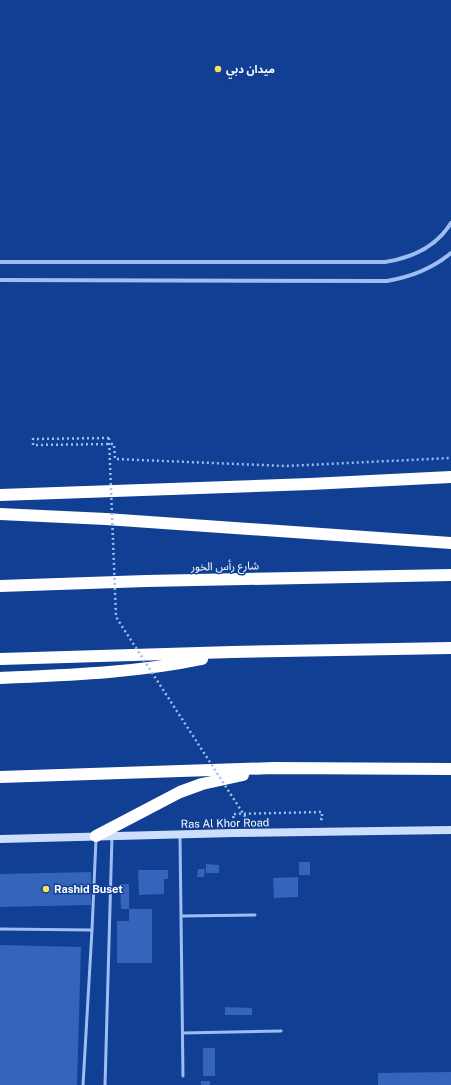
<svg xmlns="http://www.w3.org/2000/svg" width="451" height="1085" viewBox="0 0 451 1085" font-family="'Public Sans','Noto Sans Arabic',sans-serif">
	<rect width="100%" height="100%" fill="#113f93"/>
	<!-- building -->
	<g fill="#3465ba">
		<rect x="299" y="862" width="11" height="13"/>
		<path d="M 206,864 L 219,865 L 219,873 L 206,873 Z"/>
		<path d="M 198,869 L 205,869 L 204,877 L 197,877 Z"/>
		<path d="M 138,870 L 168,870 L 168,879 L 164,879 L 164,894 L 139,895 Z"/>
		<path d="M 91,872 L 91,905 L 0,907 L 0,874 Z"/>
		<path d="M 298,877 L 298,897 L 274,898 L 273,878 Z"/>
		<path d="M 120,884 L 129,884 L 129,909 L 121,909 Z"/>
		<path d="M 129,909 L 152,909 L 152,963 L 117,963 L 117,921 L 129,921 Z"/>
		<path d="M 0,945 L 81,947 L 77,1085 L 0,1085 Z"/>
		<path d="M 225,1007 L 252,1008 L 252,1015 L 225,1015 Z"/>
		<rect x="203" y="1048" width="12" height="28"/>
		<path d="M 451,1072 L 451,1085 L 378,1085 L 378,1073 Z"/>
		<rect x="201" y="1081" width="9" height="4"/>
	</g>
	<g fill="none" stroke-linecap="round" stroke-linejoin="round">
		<!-- path -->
		<g stroke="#9ebdf3" stroke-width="2.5" stroke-dasharray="2 3" stroke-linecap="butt">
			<path d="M 109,438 L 33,439 L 33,445 L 114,444 L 115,459 L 286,466 L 451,458"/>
			<path d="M 234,823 L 233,814 L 322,812 L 322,819 L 320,819"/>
		</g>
		<!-- lane -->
		<g stroke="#9ebdf3" stroke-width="3">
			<path d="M 180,835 L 183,1076"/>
			<path d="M 182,916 L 255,915"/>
			<path d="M 0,929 L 92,930"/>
			<path d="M 183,1033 L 281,1031"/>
			<path d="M 83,1085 L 92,930 L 96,839"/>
			<path d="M 105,1085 L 112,836"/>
		</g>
		<!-- street -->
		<g stroke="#9ebdf3" stroke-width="4">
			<path d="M 0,262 L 385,262 C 411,258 436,247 451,223"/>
			<path d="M 0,280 L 387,281 C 411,277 432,269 451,253"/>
		</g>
		<!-- secondary -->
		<path stroke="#cddefd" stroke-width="8" d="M 0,839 L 234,833 L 451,830"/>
		<!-- highway -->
		<g stroke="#fff" stroke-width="12">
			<path d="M 0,495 L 310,484 L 451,477"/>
			<path d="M 0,514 L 106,519 L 451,543"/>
			<path d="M 0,586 L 146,581 L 451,575"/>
			<path d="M 0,659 L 232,652 L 451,648"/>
			<path d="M 0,678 C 68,675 135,673 202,659"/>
			<path d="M 0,777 L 274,768 L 451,769"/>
			<path d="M 96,836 L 180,792 L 202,784 L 243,775"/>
		</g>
		<!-- path-bridge -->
		<path stroke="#9ebdf3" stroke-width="2.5" stroke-dasharray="2 3" stroke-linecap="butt" d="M 109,438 L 116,617 L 248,821"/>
	</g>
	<!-- markers -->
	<g fill="#ffdf60" stroke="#113f93" stroke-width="1.5">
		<circle cx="218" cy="69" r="4"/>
		<circle cx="46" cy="889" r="4"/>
	</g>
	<g text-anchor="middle" stroke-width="3" stroke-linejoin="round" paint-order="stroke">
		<!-- poi labels -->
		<g font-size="11" font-weight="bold" fill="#fff" stroke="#113f93" text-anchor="start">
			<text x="226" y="73">ميدان دبي</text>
			<text x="54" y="893">Rashid Buset</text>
		</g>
		<!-- street labels -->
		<g font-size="11" fill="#fff" stroke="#113f93">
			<text transform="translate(225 566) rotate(-1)" y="4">شارع رأس الخور</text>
			<text transform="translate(225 823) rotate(-1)" y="4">Ras Al Khor Road</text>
		</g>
	</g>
</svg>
